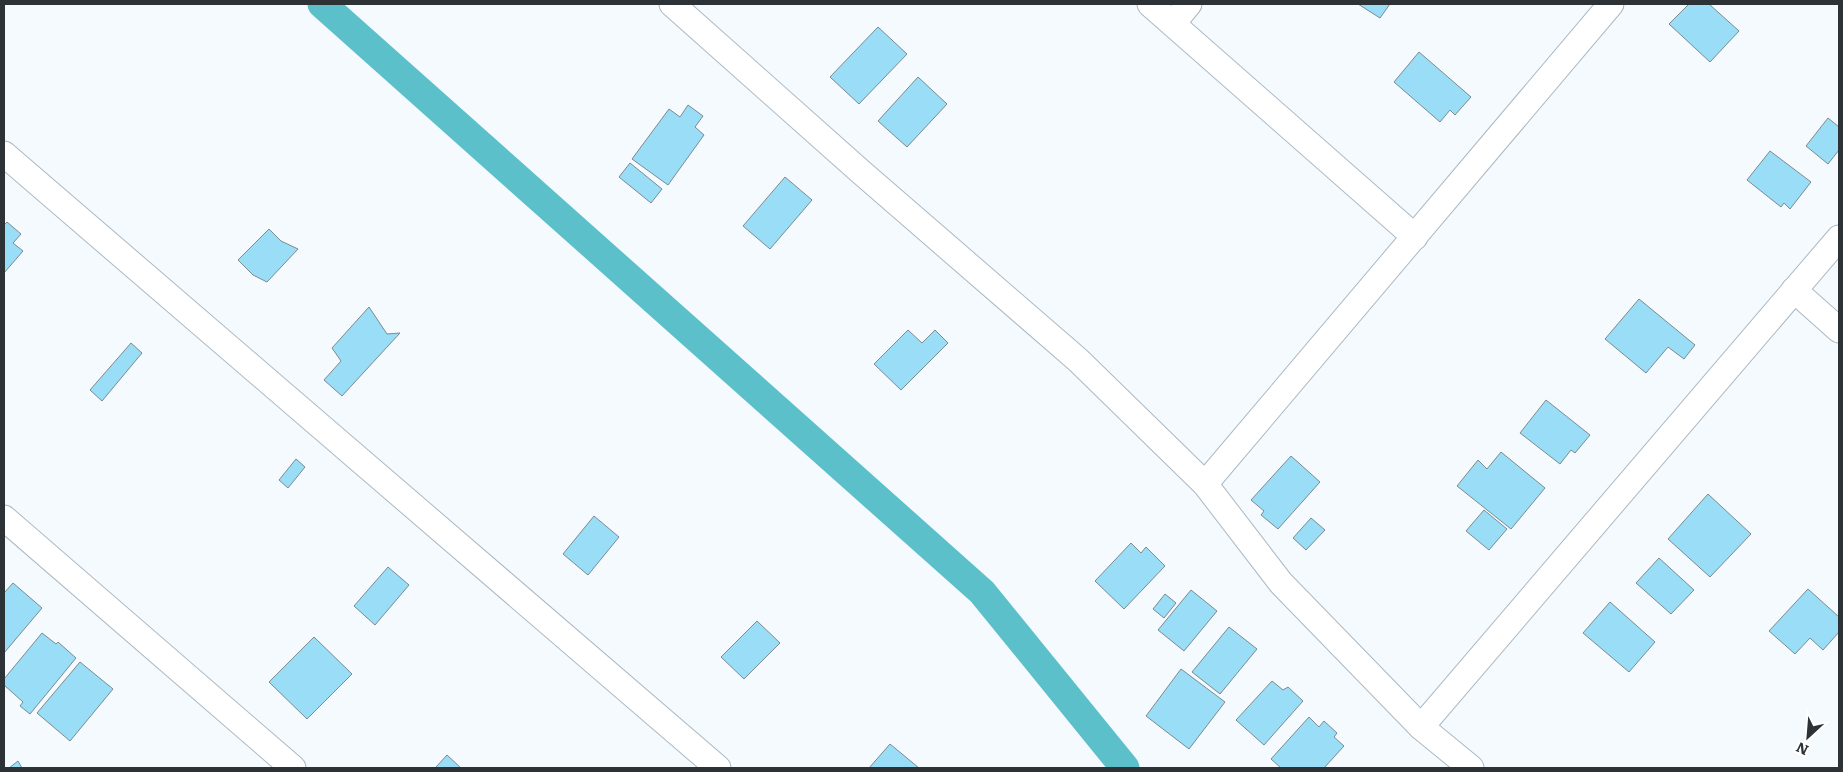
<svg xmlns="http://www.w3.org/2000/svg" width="1843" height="772" viewBox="0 0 1843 772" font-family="Literata,serif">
	<rect width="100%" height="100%" fill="#f4fafe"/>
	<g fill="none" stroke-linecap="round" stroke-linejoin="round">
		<!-- canal -->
		<path stroke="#5bc0ca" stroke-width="29" d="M 322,4 L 982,592 L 1125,768"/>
	</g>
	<!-- building -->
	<g fill="#9addf6" stroke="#7b8b91">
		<path d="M 1358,4 L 1390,4 L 1380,18 Z"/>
		<path d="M 1689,4 L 1709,4 L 1739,31 L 1710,62 L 1669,24 Z"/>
		<path d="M 878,27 L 907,54 L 859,104 L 830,77 Z"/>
		<path d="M 1419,52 L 1471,97 L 1455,115 L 1450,110 L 1440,122 L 1394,82 Z"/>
		<path d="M 918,77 L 947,104 L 907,147 L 878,121 Z"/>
		<path d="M 688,105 L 703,116 L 695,127 L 704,135 L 668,185 L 632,159 L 669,109 L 680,117 Z"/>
		<path d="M 1828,118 L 1839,127 L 1839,150 L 1828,164 L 1806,146 Z"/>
		<path d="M 1770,151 L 1811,182 L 1790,209 L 1784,203 L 1781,207 L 1747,180 Z"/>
		<path d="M 630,163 L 662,189 L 651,203 L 619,177 Z"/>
		<path d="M 785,177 L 812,200 L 770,249 L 743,226 Z"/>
		<path d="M 7,222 L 21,234 L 13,243 L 23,251 L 4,273 L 4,225 Z"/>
		<path d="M 269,229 L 281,241 L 298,249 L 267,282 L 253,275 L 238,260 Z"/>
		<path d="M 1639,299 L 1695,345 L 1684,359 L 1668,347 L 1646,373 L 1605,339 Z"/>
		<path d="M 369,307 L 387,334 L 400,333 L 342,396 L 324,380 L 341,361 L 332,348 Z"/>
		<path d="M 908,330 L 922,343 L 935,330 L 948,343 L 901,390 L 874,364 Z"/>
		<path d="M 131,343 L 142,353 L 102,401 L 90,390 Z"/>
		<path d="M 1546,400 L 1590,435 L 1575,453 L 1571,450 L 1560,464 L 1520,433 Z"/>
		<path d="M 1501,452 L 1545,488 L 1511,529 L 1457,486 L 1478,460 L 1487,469 Z"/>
		<path d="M 1291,456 L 1320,482 L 1278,529 L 1261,515 L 1264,511 L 1251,500 Z"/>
		<path d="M 296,459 L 305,467 L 288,488 L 279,480 Z"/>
		<path d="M 1708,494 L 1751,534 L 1710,577 L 1668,539 Z"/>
		<path d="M 1484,510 L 1507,529 L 1489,550 L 1466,531 Z"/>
		<path d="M 594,516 L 619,537 L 588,575 L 563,554 Z"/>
		<path d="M 1311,518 L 1325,530 L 1306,550 L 1293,538 Z"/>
		<path d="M 1131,543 L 1141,553 L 1146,547 L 1165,566 L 1124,609 L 1095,581 Z"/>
		<path d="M 1659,558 L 1694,590 L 1671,614 L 1636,583 Z"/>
		<path d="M 388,567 L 409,585 L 375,625 L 354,606 Z"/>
		<path d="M 13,583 L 42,608 L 4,653 L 4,593 Z"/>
		<path d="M 1808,589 L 1839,617 L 1839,632 L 1823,650 L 1810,638 L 1795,654 L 1769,631 Z"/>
		<path d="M 1191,590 L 1217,611 L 1184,651 L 1158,630 Z"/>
		<path d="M 1165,594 L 1176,603 L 1164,618 L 1153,609 Z"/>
		<path d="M 1610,602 L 1655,642 L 1629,672 L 1583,633 Z"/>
		<path d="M 757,621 L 780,643 L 744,679 L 721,657 Z"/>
		<path d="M 1229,627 L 1257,649 L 1220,694 L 1192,672 Z"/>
		<path d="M 42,633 L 56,644 L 58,642 L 76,658 L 30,714 L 20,706 L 23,702 L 4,685 L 4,679 Z"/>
		<path d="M 314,637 L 352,674 L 307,719 L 269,682 Z"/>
		<path d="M 80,662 L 113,689 L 70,741 L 37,713 Z"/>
		<path d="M 1181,669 L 1225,702 L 1189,749 L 1146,716 Z"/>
		<path d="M 1272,681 L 1283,690 L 1288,687 L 1303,701 L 1264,745 L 1236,720 Z"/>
		<path d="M 1309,717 L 1319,727 L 1324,721 L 1337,733 L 1334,737 L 1344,746 L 1324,768 L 1281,768 L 1271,759 Z"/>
		<path d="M 890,744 L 919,768 L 869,768 Z"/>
		<path d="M 447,755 L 461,768 L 437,768 L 436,767 Z"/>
		<path d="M 18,761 L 22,768 L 9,768 Z"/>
	</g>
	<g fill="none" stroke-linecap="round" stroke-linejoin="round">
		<defs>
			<g id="street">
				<path d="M 672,4 L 861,172 L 1078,360 L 1205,484 L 1281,583 L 1421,727 L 1471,768"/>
				<path d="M 1150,4 L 1415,237"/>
				<path d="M 1173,23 L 1189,4"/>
				<path d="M 4,154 L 718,768"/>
				<path d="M 1794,290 L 1839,330"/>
				<path d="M 1205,484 L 1611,4"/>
				<path d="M 4,518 L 293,768"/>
				<path d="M 1421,727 L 1839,238"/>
			</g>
		</defs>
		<!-- street casing -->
		<use href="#street" stroke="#acb9c4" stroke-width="27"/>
		<!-- street -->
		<use href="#street" stroke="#fff" stroke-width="25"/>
	</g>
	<!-- border -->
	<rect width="1843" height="772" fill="none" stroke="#2d3236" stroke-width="10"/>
	<!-- north arrow -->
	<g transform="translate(1808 737) rotate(206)" stroke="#ffffff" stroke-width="4" paint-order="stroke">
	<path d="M0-4L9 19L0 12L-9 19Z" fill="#2d3236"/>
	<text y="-8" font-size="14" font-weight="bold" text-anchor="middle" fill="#2d3236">N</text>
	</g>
</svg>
